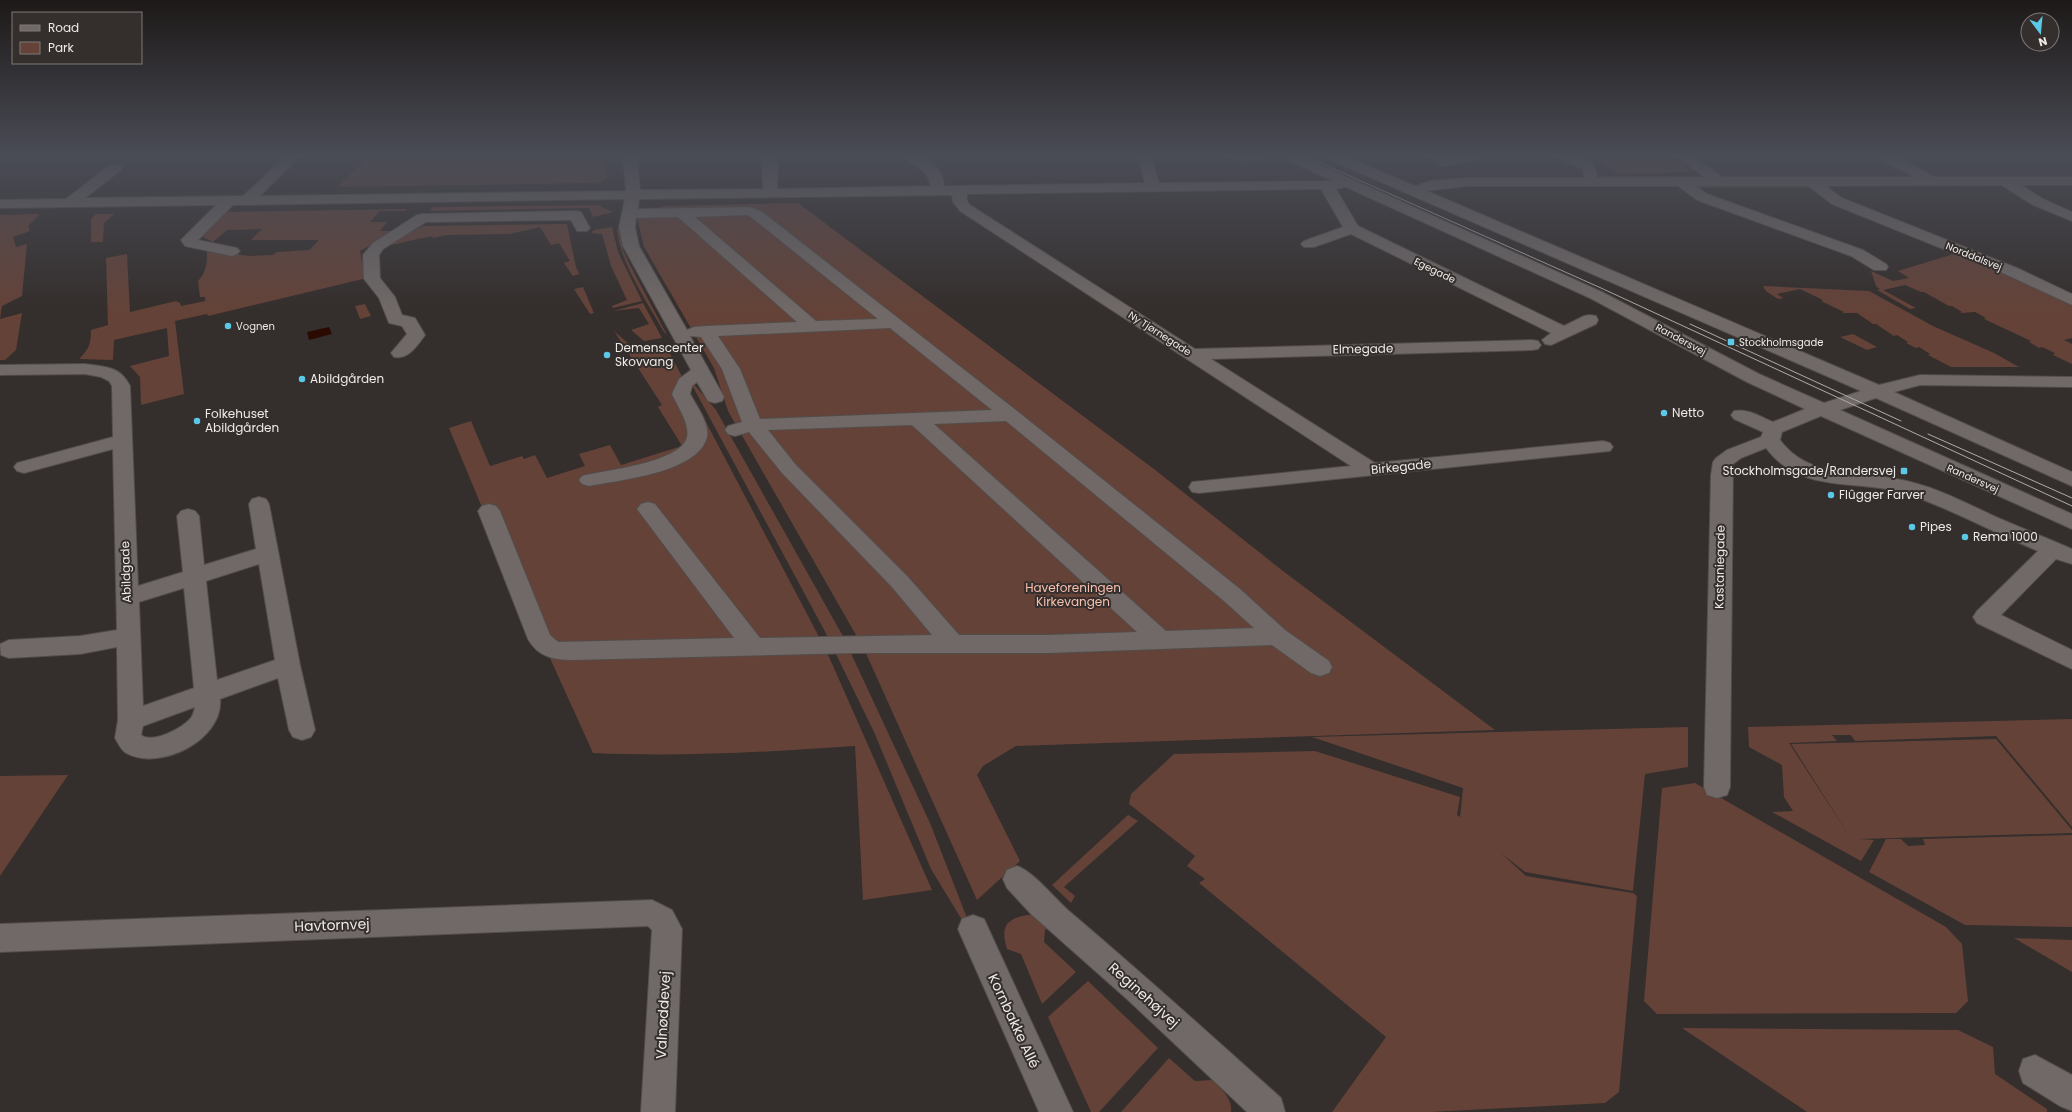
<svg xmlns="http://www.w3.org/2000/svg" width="2072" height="1112" viewBox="0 0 2072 1112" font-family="Poppins,sans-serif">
	<rect width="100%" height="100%" fill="#342e2c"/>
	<!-- green -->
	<g fill="#644238">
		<path d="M 370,156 L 604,156 L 607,179 L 597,183 L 337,187 Z"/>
		<path d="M 1590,156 L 1667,156 L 1687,168 L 1689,172 L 1619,174 Z"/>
		<path d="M 1597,176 L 1687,176 L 1689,177 L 1601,177 Z"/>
		<path d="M 1801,186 L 1813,188 L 1697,188 L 1695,187 Z"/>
		<path d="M 798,203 L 1154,469 L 1283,571 L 1495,730 L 1016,746 L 983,766 L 977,775 L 1020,861 L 977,900 L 864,649 L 728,411 L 714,368 L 644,247 L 637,217 L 664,206 Z"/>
		<path d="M 598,205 L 613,212 L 593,217 L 589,208 L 430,211 L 433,207 Z"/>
		<path d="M 407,209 L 406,211 L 380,211 L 370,222 L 387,222 L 380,231 L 390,231 L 381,239 L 360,251 L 362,262 L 366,266 L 367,278 L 208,316 L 207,314 L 175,321 L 184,394 L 141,405 L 140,377 L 130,366 L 169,356 L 167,328 L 114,340 L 113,360 L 79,359 C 89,349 91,344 91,330 L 108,325 L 106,258 L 127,254 L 130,312 L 176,301 L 180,303 L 181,306 L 205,301 L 205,297 L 200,297 L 198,281 C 207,271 207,263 207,250 L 249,256 L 273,255 L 277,252 L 309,250 L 319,240 L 251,240 L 262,229 L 227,230 L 213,242 L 201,236 L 223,212 Z"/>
		<path d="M 40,214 L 28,226 L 30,231 L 13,237 L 16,247 L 27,244 L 22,296 L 2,306 L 0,319 L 22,313 L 16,350 L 5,360 L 0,360 L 0,215 Z"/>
		<path d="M 96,214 L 114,214 L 104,223 L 103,242 L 91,242 L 91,219 Z"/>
		<path d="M 567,224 L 576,267 L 579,274 L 573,276 L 564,263 L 570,261 L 559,243 L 551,245 L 540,227 L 510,234 L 447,235 L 433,238 L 432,236 L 382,247 L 423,226 Z"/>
		<path d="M 612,227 L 618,252 L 642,301 L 613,308 L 612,306 L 627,300 L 611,266 L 602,234 L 591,233 L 594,230 Z"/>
		<path d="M 617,229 L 619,230 L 623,250 L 629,263 L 667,335 L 664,332 C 647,302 620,263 617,229 Z"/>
		<path d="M 1957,253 L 2037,286 L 2072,305 L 2072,338 L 2064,340 L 2072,344 L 2072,364 L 2053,355 L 2055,353 L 2042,347 L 2039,348 L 2029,342 L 2031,341 L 1984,319 L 1986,318 L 1975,312 L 1962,313 L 1960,313 L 1962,312 L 1952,306 L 1949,306 L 1924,292 L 1921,292 L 1905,285 L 1883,290 L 1916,308 L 1910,309 L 1877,290 L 1880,289 L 1876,286 L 1871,271 L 1893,281 L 1909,278 L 1898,271 Z"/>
		<path d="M 1763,286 L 1869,291 L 1933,326 L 1994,353 L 2019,367 L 1951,367 L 1928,355 L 1930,354 L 1919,347 L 1916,348 L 1906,343 L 1908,342 L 1897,335 L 1894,336 L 1876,324 L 1873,324 L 1857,313 L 1842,313 L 1844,312 L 1821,301 L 1823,300 L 1800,289 L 1777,294 L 1783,298 L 1778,299 L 1766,291 Z"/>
		<path d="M 583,287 L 594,313 L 590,314 L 574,289 Z"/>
		<path d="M 643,303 L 662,338 L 644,341 L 631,330 L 649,324 L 639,308 L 613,311 Z"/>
		<path d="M 365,304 L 371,316 L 360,319 L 355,306 Z"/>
		<path d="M 614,331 L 637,351 L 667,348 L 826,650 L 932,890 L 863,900 L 855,746 C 767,752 681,757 593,753 L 486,517 L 449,428 L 471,421 L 490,466 L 522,456 L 524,459 L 535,455 L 547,478 L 585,466 L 579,454 L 610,445 L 621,465 L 682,446 L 658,407 L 662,405 Z"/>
		<path d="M 1853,334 L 1877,347 L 1867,350 L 1840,337 Z"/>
		<path d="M 692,382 L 716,410 L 844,638 L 829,639 L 692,385 Z"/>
		<path d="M 849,649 L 930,823 L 967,918 L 962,920 L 931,869 L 874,732 L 834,650 Z"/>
		<path d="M 2072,719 L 2072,827 L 1996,736 L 1855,741 L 1851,735 L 1832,735 L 1837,741 L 1789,743 L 1852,840 L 1791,744 L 1996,739 L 2072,830 L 2072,833 L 1859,839 L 1874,840 L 1861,861 L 1772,812 L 1793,811 L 1784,797 L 1782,765 L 1749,747 L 1748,727 Z"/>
		<path d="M 1688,727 L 1688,767 L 1645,774 L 1633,891 L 1525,872 L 1501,853 L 1526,876 L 1633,893 L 1637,896 L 1619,1092 L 1605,1103 L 1430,1112 L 1332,1112 L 1386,1037 L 1199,883 L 1205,879 L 1187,866 L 1195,856 L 1129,804 L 1131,794 L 1174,754 L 1315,751 L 1460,797 L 1457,815 L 1460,817 L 1463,788 L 1312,737 Z"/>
		<path d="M 68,775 L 0,876 L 0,776 Z"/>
		<path d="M 1695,783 L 1946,927 L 1962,944 L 1968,1001 L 1956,1013 L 1657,1014 L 1644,1001 L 1662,788 Z"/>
		<path d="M 1128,815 L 1138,821 L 1064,887 L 1075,896 L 1071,903 L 1052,885 Z"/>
		<path d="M 2072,835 L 2072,927 L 1965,925 L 1869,872 L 1886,839 L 1901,839 L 1908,846 L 1925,845 L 1923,839 Z"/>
		<path d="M 1028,915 L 1038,915 L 1050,924 L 1045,930 L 1044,942 L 1076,972 L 1042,1004 L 1021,954 L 1007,949 C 1000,927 1006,918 1028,915 Z"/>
		<path d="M 2014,938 L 2072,940 L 2072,972 Z"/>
		<path d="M 1088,981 L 1158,1048 L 1099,1112 L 1091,1112 L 1048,1017 Z"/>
		<path d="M 1682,1028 L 1958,1030 L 1993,1047 L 1995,1074 L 2047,1109 L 2047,1112 L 1807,1112 Z"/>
		<path d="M 1169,1058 L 1195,1081 L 1213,1080 C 1221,1089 1233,1099 1231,1112 L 1121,1112 Z"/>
	</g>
	<!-- water -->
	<path fill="#2b0a02" d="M 329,327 L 332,334 L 309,340 L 307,332 Z"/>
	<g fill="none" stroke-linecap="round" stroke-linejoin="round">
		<defs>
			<g id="minor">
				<path d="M 286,156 L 300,156 L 260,196 L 626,191 L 623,156 L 637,156 L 640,190 L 763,189 L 762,156 L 776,156 L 778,168 L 777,189 L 930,186 C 930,168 911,168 904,156 C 909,156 916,155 921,156 C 933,161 944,173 944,186 L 1145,183 L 1139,159 L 1135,156 L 1151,156 L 1159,183 L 1333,181 L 1285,159 L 1283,156 L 1300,156 L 1602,292 L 1759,374 L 1824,403 L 1861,391 L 1328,159 L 1326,156 L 1344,156 L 1415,186 L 1430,181 L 1467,178 L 1584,178 L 1583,170 L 1561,159 L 1559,156 L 1576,156 L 1594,165 L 1598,178 L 1704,177 L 1676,156 L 1691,156 L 1722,177 L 1914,177 L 1880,159 L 1878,156 L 1895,156 L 1935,177 L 2072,177 L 2072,185 L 2021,185 L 2043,199 L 2072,212 L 2072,221 L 2033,205 L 2001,185 L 1826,186 L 1842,198 L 2017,268 L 2072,294 L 2072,305 L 2005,274 L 1832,204 L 1808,186 L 1696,186 L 1707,194 L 1863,250 L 1886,264 L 1888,267 L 1886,270 L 1874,270 L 1851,256 L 1697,200 L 1678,186 L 1467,186 L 1427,191 L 1879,385 L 1920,375 L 2072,377 L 2072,387 L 1920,385 L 1894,392 L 2072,472 L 2072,486 L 1876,398 L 1840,410 L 2072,514 L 2072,529 L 1821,416 L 1782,432 L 1780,440 C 1808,478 1856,471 1897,479 C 1932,485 1964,502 1996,517 C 2021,528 2047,538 2072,549 L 2072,564 L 2056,559 L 2001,615 L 2072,650 L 2072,669 L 1977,623 L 1973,617 L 1977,611 L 2038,551 C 1994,533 1952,509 1907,494 C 1859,478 1802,496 1766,448 L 1741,458 L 1733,464 L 1730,787 L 1727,795 L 1717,798 L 1707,795 L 1704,787 L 1711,475 L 1713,462 L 1716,458 L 1727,450 L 1761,437 L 1763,432 L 1734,419 L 1731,415 L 1734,411 C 1748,408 1761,417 1773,422 L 1805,409 L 1747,382 L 1590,298 L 1346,187 L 1336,189 L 1358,226 L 1564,326 L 1584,316 L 1590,315 L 1596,316 L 1598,320 L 1596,324 L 1551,345 L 1545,344 L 1542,340 L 1551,333 L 1351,234 L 1314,247 L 1304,247 L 1301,244 L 1304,241 L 1343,227 L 1321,189 L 967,194 L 967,201 L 970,205 L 1195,349 L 1532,340 L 1538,341 L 1541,345 L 1538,349 L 1532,350 L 1211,359 L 1375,463 L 1603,441 L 1610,443 L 1613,447 L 1610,451 L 1199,493 L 1192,492 L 1189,487 L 1192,482 L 1351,466 L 960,211 L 953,202 L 952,195 L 639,199 L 638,209 L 749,207 L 761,211 L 1017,411 L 1240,589 L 1285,630 L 1329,661 L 1332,667 L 1329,673 L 1320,676 L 1311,673 L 1272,645 L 1048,653 L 855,653 L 573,660 C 554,660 538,657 528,639 L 478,511 L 482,506 L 489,504 L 496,506 L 500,511 L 550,635 L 558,642 L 734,638 L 637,509 L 641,504 L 648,502 L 655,504 L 760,638 L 932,635 L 892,587 L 782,473 L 749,432 L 735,436 L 728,434 L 725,430 L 728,426 L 742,422 L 722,369 L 701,337 L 690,336 L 724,397 L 722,401 L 715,403 L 708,401 L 697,382 L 692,386 L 690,394 C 696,405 710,424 707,437 C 698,473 619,480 589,486 L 582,484 L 579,480 L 582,476 C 605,470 681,463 687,437 C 690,424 677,405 672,394 L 679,379 L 691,370 L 623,246 L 619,227 L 625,199 L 233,205 L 198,240 L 237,248 L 240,251 L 237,254 L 232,256 L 185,246 L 181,240 L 216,205 L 0,208 L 0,200 L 66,199 L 110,165 L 120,165 L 122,168 L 120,171 L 85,198 L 243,196 ZM 747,215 L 751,217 L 878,319 L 816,321 L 695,217 ZM 678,217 L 797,322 L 706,326 L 694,327 L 687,330 L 639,246 L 635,227 L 636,218 ZM 890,328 L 992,410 L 760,419 L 740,369 L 718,336 ZM 1006,421 L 1224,601 L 1254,628 L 1166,631 L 934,424 ZM 912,425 L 1137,632 L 1048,635 L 959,635 L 908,577 L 796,465 L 768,430 Z"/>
				<path d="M 1224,156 L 1265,156 C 1260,162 1229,162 1224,156 Z"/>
				<path d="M 1429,156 L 1445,156 L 1448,157 L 1482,156 L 1480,159 L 1446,166 L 1441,165 Z"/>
				<path d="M 576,211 L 581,212 L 590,228 L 587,231 L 577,231 L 571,220 L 426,222 L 383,249 L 379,255 L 380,278 L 395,297 L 402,315 L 415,318 L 425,335 C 417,346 408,360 394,357 L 391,353 L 407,334 L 402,326 L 389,323 L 379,298 L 364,279 L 363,255 L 373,243 L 417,215 L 422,214 Z"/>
				<path d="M 85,364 C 106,367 120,366 130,386 L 138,586 L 183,572 L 177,516 L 181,511 L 188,509 L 195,511 L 199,516 L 204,565 L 256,549 L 249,504 L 252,499 L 259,497 L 266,499 L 269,504 L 300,665 L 315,730 L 311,737 L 302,740 L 293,737 L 289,730 L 278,678 L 220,699 C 224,740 159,772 126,753 C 121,750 118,743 115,738 L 118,720 L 117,647 L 80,654 L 9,658 L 1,655 L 0,644 L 9,640 L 80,636 L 117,630 L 113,449 L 24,473 L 17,471 L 14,467 L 17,463 L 113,437 L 112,386 L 109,381 L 101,377 L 85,374 L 0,375 L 0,365 ZM 259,564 L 275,660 L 217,680 L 206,581 ZM 184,588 L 194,688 L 143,706 L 139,602 ZM 195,707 C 194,711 193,716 190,719 C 182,728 153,744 141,735 L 143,726 Z"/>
				<path d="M 1017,866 C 1034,872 1054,898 1069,911 C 1141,972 1211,1035 1281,1098 L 1285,1112 L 1247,1112 L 1128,1000 L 1031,914 L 1007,888 L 1003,879 L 1007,870 Z"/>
				<path d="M 652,900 L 672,910 L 682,929 L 675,1112 L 641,1112 L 652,930 L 648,926 L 0,952 L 0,924 Z"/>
				<path d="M 973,915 L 984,919 L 1073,1112 L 1039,1112 L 958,929 L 962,919 Z"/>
				<path d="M 2035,1055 L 2072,1075 L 2072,1111 L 2060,1106 L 2023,1083 L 2019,1071 L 2023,1059 Z"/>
			</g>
		</defs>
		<!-- minor casing -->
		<use href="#minor" stroke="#524d4b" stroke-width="2"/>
		<!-- minor -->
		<use href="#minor" fill="#706967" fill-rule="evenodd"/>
		<!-- tram -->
		<g stroke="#afaba9" stroke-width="1">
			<path d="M 1305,156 L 1601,288 L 2072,506"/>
			<path d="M 1690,324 L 1901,421"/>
			<path d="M 1928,434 L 2072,498"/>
		</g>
	</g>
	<!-- sky -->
	<linearGradient id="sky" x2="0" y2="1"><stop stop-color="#1d1918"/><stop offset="0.5" stop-color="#4a4c56"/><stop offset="1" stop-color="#4a4c56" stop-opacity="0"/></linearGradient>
	<rect width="2072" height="311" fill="url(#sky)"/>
	<!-- markers -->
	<g fill="#5ac8e6" stroke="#342e2c" stroke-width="1.5">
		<circle cx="228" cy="326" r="4"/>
		<rect x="1727" y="338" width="8" height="8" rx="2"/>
		<circle cx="607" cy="355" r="4"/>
		<circle cx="302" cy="379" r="4"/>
		<circle cx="1664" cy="413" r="4"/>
		<circle cx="197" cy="421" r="4"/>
		<rect x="1900" y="467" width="8" height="8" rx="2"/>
		<circle cx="1831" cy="495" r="4"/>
		<circle cx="1912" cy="527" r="4"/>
		<circle cx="1965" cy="537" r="4"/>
	</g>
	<g text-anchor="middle" stroke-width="4" stroke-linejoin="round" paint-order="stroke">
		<!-- far-street labels -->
		<g font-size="10" fill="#edeae8" stroke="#342e2c">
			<text transform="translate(1974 256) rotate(22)" y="4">Norddalsvej</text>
			<text transform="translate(1435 270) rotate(26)" y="4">Egegade</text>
			<text transform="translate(1160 333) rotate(33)" y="4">Ny Tjørnegade</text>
			<text transform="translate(1681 339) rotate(28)" y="4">Randersvej</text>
			<text transform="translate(1973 478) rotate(24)" y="4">Randersvej</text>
		</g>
		<!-- far-poi labels -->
		<g font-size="10" fill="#edeae8" stroke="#342e2c" text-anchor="start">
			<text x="236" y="330">Vognen</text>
			<text x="1739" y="346">Stockholmsgade</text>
		</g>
		<!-- poi labels -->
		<g font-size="12" fill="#edeae8" stroke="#342e2c" text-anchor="start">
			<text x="615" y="352">Demenscenter<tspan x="615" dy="14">Skovvang</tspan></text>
			<text x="310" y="383">Abildgården</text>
			<text x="1672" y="417">Netto</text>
			<text x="205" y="418">Folkehuset<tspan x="205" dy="14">Abildgården</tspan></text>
			<text x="1896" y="475" text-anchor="end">Stockholmsgade/Randersvej</text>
			<text x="1839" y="499">Flûgger Farver</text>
			<text x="1920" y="531">Pipes</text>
			<text x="1973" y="541">Rema 1000</text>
		</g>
		<!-- street labels -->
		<g font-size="12" fill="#edeae8" stroke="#342e2c">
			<text transform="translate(1363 349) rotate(-1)" y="4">Elmegade</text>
			<text transform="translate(1401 467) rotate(-6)" y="4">Birkegade</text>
			<text transform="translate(1720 567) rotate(-89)" y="4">Kastaniegade</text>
			<text transform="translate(126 572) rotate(-92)" y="4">Abildgade</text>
		</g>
		<!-- park labels -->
		<g font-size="12" fill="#f9c0ae" stroke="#342e2c">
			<text x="1073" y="592">Haveforeningen<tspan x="1073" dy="14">Kirkevangen</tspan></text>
		</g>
		<!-- near-street labels -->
		<g font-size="14" fill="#edeae8" stroke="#342e2c">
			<text transform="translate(332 925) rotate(-2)" y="5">Havtornvej</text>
			<text transform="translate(1144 995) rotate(42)" y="5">Reginehøjvej</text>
			<text transform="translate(663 1015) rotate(-87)" y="5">Valnøddevej</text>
			<text transform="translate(1014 1021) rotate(65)" y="5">Kornbakke Allé</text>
		</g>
	</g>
	<!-- legend -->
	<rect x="12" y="12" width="130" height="52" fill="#342e2c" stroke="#7e7977"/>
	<rect x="20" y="25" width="20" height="6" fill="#706967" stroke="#7e7977"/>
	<text x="48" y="32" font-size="12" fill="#edeae8">Road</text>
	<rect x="20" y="42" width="20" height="12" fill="#644238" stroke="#7e7977"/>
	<text x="48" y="52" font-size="12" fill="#edeae8">Park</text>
	<!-- north arrow -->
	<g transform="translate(2040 32) rotate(164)"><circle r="19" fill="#342e2c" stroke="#7e7977"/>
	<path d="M0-3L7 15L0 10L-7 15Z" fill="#5ac8e6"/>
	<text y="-6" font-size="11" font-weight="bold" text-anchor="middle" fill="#edeae8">N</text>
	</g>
</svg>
